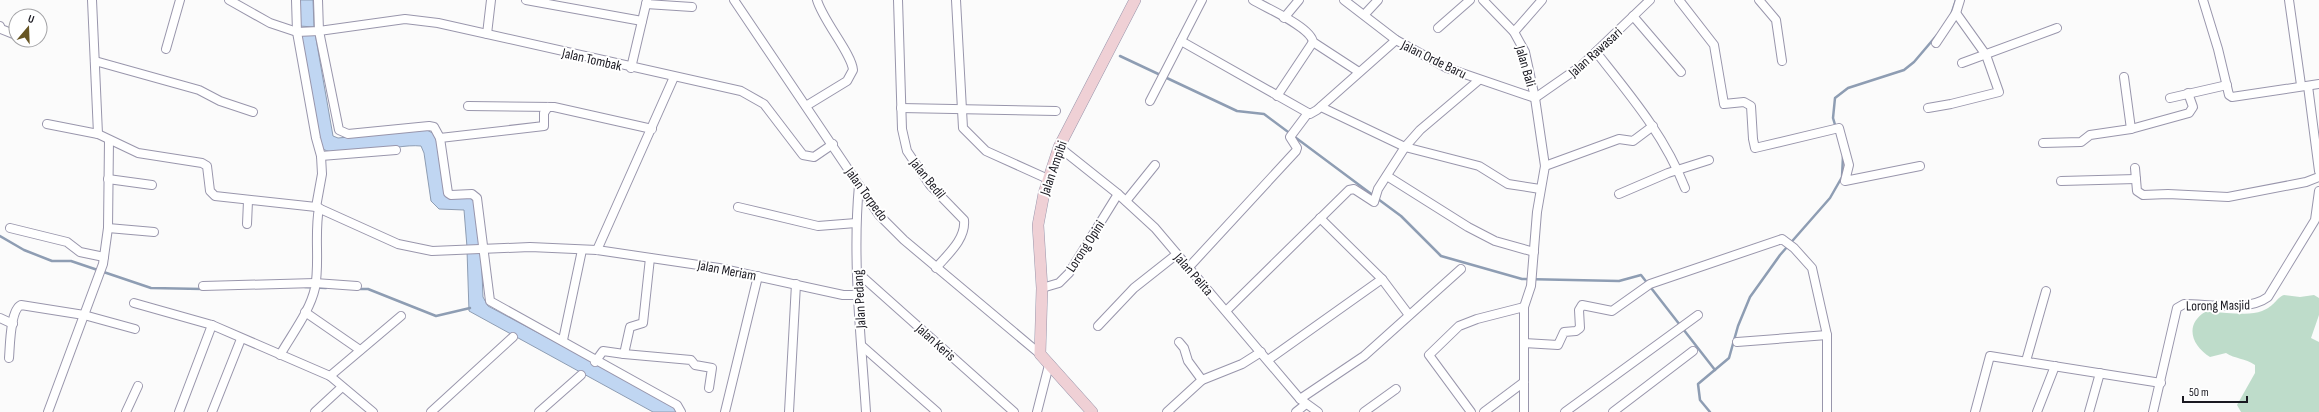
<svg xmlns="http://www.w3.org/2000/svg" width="2319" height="412" viewBox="0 0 2319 412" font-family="'Sofia Sans Condensed',sans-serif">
	<rect width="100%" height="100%" fill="#fbfbfb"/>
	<!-- green -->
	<path fill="#bedcca" d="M 2284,295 L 2300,297 L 2314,295 L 2319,298 L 2319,315 L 2311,338 L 2319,342 L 2319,412 L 2241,412 L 2237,405 L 2255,373 L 2255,365 C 2245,358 2235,359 2226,353 L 2210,357 C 2192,346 2184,325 2205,312 C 2222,311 2248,317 2262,311 C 2275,306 2276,298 2284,295 Z"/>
	<!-- water -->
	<g fill="#c0d6f2" stroke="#8e9db3">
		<path d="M 298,0 L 313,0 L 314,27 L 299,26 Z"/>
		<path d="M 315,33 L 333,136 L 338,138 L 427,130 L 436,135 L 445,193 L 473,197 L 482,246 L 467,247 L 464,210 L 439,209 L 431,201 L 424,153 L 421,146 C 391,143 348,164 321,148 L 301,34 Z"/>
		<path d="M 481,249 L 483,297 L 488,306 L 675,406 L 678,412 L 653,412 L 469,311 L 467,250 Z"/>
	</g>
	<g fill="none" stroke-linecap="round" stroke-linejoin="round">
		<!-- stream -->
		<g stroke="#8e9db3" stroke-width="2.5">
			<path d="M 1951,15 L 1956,0"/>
			<path d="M 1120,56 L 1237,111 L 1264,114 L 1374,196"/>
			<path d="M 1836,128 L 1833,118 L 1835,98 L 1848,88 L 1904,70 L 1914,62 L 1937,35"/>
			<path d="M 1378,199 L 1401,216 L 1441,256 L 1522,279 L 1619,281 L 1641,275 L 1715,370"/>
			<path d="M 0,236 L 24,250 L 52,261 L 71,261 L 151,288 L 202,289"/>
			<path d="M 305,287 L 326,288"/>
			<path d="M 357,289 L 368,289 L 436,316 L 470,308"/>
			<path d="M 1710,412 L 1700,400 L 1698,384 L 1729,358 L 1738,326 L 1750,297 L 1780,255 L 1830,198 L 1842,177 L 1843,156"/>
		</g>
		<defs>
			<g id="street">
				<path d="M 92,0 L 98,134"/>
				<path d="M 229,0 L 270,23 L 297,32 L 319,31 L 405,19 L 438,23 L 741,91 L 764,104 L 803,155 L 814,157 L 833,144"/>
				<path d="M 296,0 L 297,32 L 316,138 L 321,156 L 322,174 L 316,207"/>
				<path d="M 318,0 L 319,31 L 339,130 L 348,134 L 429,126 L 434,127 L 440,138 L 448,193 L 451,195 L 472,194 L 477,198 L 490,301 L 677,405 L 681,412"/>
				<path d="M 526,0 L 642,21"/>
				<path d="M 734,0 L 879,215 L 904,240 L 1040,354"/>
				<path d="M 898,0 L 902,129 L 907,151 L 930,185 L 964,220 C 966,239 948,254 936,268"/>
				<path d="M 956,0 L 963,128 L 986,151 L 1048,179"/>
				<path d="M 1253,0 C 1266,8 1311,27 1313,42 L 1359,72"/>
				<path d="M 1344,0 L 1396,40 L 1447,68 L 1535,98"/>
				<path d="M 1483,0 L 1514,32 L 1525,52 L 1535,98 L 1545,166 L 1537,212 L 1531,286 L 1524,307 L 1524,412"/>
				<path d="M 1679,0 L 1714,45 L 1724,104 L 1744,102 L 1751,106 L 1753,139 L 1755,148 L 1839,128 L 1849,165 L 1845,181 L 1920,166"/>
				<path d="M 1759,0 L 1776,20 L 1782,61"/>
				<path d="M 2203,0 L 2218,49 L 2229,95 L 2232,97 L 2319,84"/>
				<path d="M 2289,0 L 2301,85"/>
				<path d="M 646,4 L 692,7"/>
				<path d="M 1365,14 L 1378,0"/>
				<path d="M 1633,16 L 1681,72"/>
				<path d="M 1284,18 L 1299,0"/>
				<path d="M 0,26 L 1,29 L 16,35"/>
				<path d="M 1438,28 L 1470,0"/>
				<path d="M 1514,32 L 1542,0"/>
				<path d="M 487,34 L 491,0"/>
				<path d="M 1181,41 L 1310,114 L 1317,110 L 1396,40"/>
				<path d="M 1936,43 L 1956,13 L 1960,0"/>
				<path d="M 166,49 L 180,0"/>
				<path d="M 1596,52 C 1630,95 1665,136 1685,188"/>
				<path d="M 95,61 L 199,90 L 220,101 L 253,112"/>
				<path d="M 1962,63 L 2057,28"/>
				<path d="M 631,68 L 647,0"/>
				<path d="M 2124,77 L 2131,129"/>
				<path d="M 2308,86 L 2319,171"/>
				<path d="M 1277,96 L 1313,42"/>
				<path d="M 1535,98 L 1581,66 L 1650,0"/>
				<path d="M 2170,98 L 2227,85"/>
				<path d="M 1150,101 L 1202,0"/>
				<path d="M 468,106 L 554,107 L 652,129"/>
				<path d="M 806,106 L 847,81 L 853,70 C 852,54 823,21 817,0"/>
				<path d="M 1321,107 L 1405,147 L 1479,166 L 1508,184 L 1540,189"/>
				<path d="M 901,108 L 1056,111"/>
				<path d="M 1928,108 L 1951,104 L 1999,92 L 1986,55 L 1956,13"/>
				<path d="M 47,124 L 98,134 L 138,153 L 202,163 L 207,166 L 210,191 L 215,196 L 316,207 L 398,244 L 432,251 L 530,247 L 597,250 L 719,268 L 843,295 L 857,295"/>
				<path d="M 440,138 L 544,126 L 544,113 L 548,107"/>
				<path d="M 2043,143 L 2081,142 L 2090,135 L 2131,129 L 2189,113 L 2193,107 L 2188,93"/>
				<path d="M 1059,147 L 1118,194 L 1155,228 L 1300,399 L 1318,412"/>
				<path d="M 321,156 L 396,150"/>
				<path d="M 1545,166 L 1619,139 L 1633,141 L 1653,126"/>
				<path d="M 2135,168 L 2137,191 L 2143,195 L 2168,194 L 2228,197 L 2306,182 L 2319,177"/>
				<path d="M 1387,176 L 1468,227 L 1495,241 L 1534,252"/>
				<path d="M 108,179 L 152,185"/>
				<path d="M 2061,181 L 2136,179"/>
				<path d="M 859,185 C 852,261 861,336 866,412"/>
				<path d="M 1619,194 L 1668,173 L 1709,160"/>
				<path d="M 1126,201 L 1155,165"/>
				<path d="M 738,207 L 818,226 L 856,223"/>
				<path d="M 1320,218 L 1382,279 L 1409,315"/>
				<path d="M 247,224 L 248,201"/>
				<path d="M 10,228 L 67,242 L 80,252 L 104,257"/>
				<path d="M 108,228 L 154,232"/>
				<path d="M 597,250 L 674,77"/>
				<path d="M 1189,267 L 1296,151 L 1297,148 L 1290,137 L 1308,113"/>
				<path d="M 857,272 L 1014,412"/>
				<path d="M 203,286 L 315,283 L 357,286"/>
				<path d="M 1042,288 L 1059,283 L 1069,273 L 1118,194"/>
				<path d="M 134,303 L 212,325 L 330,376 L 373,412"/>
				<path d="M 1226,311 L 1349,190 L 1354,189 L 1374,202 L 1378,189 L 1405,147 L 1420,130 L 1479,80"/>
				<path d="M 305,312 L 360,350"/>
				<path d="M 0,318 L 13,324"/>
				<path d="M 1098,326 L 1134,288 L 1177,254"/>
				<path d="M 563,340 L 582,250"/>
				<path d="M 1179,342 L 1184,348 L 1188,361 L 1202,380"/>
				<path d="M 1737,342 L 1827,335"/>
				<path d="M 1524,343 L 1558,345 L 1564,332 L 1576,331 L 1580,328 L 1579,310 L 1582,305 L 1612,311 L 1650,284 L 1782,239 L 1794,248 L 1812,268 L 1827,335 L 1827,412"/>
				<path d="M 862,346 L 937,412"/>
				<path d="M 624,354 L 691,360 L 695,365 L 712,368 L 709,388"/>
				<path d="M 280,355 C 292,334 310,311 315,288 C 320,262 314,235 319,208"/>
				<path d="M 9,358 C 10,347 10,310 21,305 L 84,315 L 135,329"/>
				<path d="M 1268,360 L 1382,279"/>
				<path d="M 2026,361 L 2046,291"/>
				<path d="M 595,362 L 603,351 L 624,354 L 630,327 L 643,323 L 650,258"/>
				<path d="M 330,376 L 401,316"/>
				<path d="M 1300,399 L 1364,356 L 1461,269"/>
				<path d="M 48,412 L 103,264 L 108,228 L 109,140"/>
				<path d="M 126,412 L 138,386"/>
				<path d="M 179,412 L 212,325"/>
				<path d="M 212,412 L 241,339"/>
				<path d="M 315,412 L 342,387"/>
				<path d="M 431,412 L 513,337"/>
				<path d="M 539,412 L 581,375"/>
				<path d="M 725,412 L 758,276"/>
				<path d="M 789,412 L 796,284"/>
				<path d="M 1037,412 L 1049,365"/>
				<path d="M 1167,412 L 1202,380 L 1242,364 L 1261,352"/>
				<path d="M 1296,412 L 1306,404"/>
				<path d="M 1364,412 L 1396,389"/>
				<path d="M 1471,412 L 1429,355 L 1459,326 L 1477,319 L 1524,307"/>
				<path d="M 1484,412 L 1524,382"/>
				<path d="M 1565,412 L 1698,315"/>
				<path d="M 1613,412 L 1693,351"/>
				<path d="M 1975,412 L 1990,356 L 2161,383"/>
				<path d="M 2037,412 L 2055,366"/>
				<path d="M 2089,412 L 2100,373"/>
				<path d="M 2153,412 L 2177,308 L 2184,304 C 2209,304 2248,312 2268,297 L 2315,220 L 2319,191"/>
			</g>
			<path id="secondary" d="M 1092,412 L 1040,354 L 1042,288 L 1038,225 L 1044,193 L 1059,147 L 1135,0"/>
		</defs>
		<!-- street casing -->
		<use href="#street" stroke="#9996ac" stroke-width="10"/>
		<!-- secondary casing -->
		<use href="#secondary" stroke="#9996ac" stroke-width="12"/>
		<!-- street -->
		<use href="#street" stroke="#fff" stroke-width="8"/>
		<!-- secondary -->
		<use href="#secondary" stroke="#efd0d5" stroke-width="11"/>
	</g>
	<g text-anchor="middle" stroke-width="4" stroke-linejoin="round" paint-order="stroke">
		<!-- street labels -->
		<g font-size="14" fill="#1a1921" stroke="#fff">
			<text transform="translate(1595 52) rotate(-42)" y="5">Jalan Rawasari</text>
			<text transform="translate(592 59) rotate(13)" y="5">Jalan Tombak</text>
			<text transform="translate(1434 59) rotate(26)" y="5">Jalan Orde Baru</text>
			<text transform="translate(1526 66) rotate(74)" y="5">Jalan Bali</text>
			<text transform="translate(1053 168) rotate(-71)" y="5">Jalan Ampibi</text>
			<text transform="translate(928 178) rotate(51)" y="5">Jalan Bedil</text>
			<text transform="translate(867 194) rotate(54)" y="5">Jalan Torpedo</text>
			<text transform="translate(1085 246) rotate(-57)" y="5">Lorong Opini</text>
			<text transform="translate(727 270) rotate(11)" y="5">Jalan Meriam</text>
			<text transform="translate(1194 274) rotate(49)" y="5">Jalan Pelita</text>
			<text transform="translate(859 299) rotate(-93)" y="5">Jalan Pedang</text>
			<text transform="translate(2218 305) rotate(-1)" y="5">Lorong Masjid</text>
			<text transform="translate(936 342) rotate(42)" y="5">Jalan Keris</text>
		</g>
	</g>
	<!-- north arrow -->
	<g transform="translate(28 28) rotate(19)"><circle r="19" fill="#ffffff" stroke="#a3a3a6"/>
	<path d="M0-3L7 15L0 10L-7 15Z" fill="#675523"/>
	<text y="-6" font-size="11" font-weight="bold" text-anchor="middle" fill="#1a1921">U</text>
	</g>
	<!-- scale -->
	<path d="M2183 396v6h64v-6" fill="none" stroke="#1a1921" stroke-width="2"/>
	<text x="2189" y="396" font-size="12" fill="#1a1921" stroke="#ffffff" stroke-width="3" paint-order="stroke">50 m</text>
</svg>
